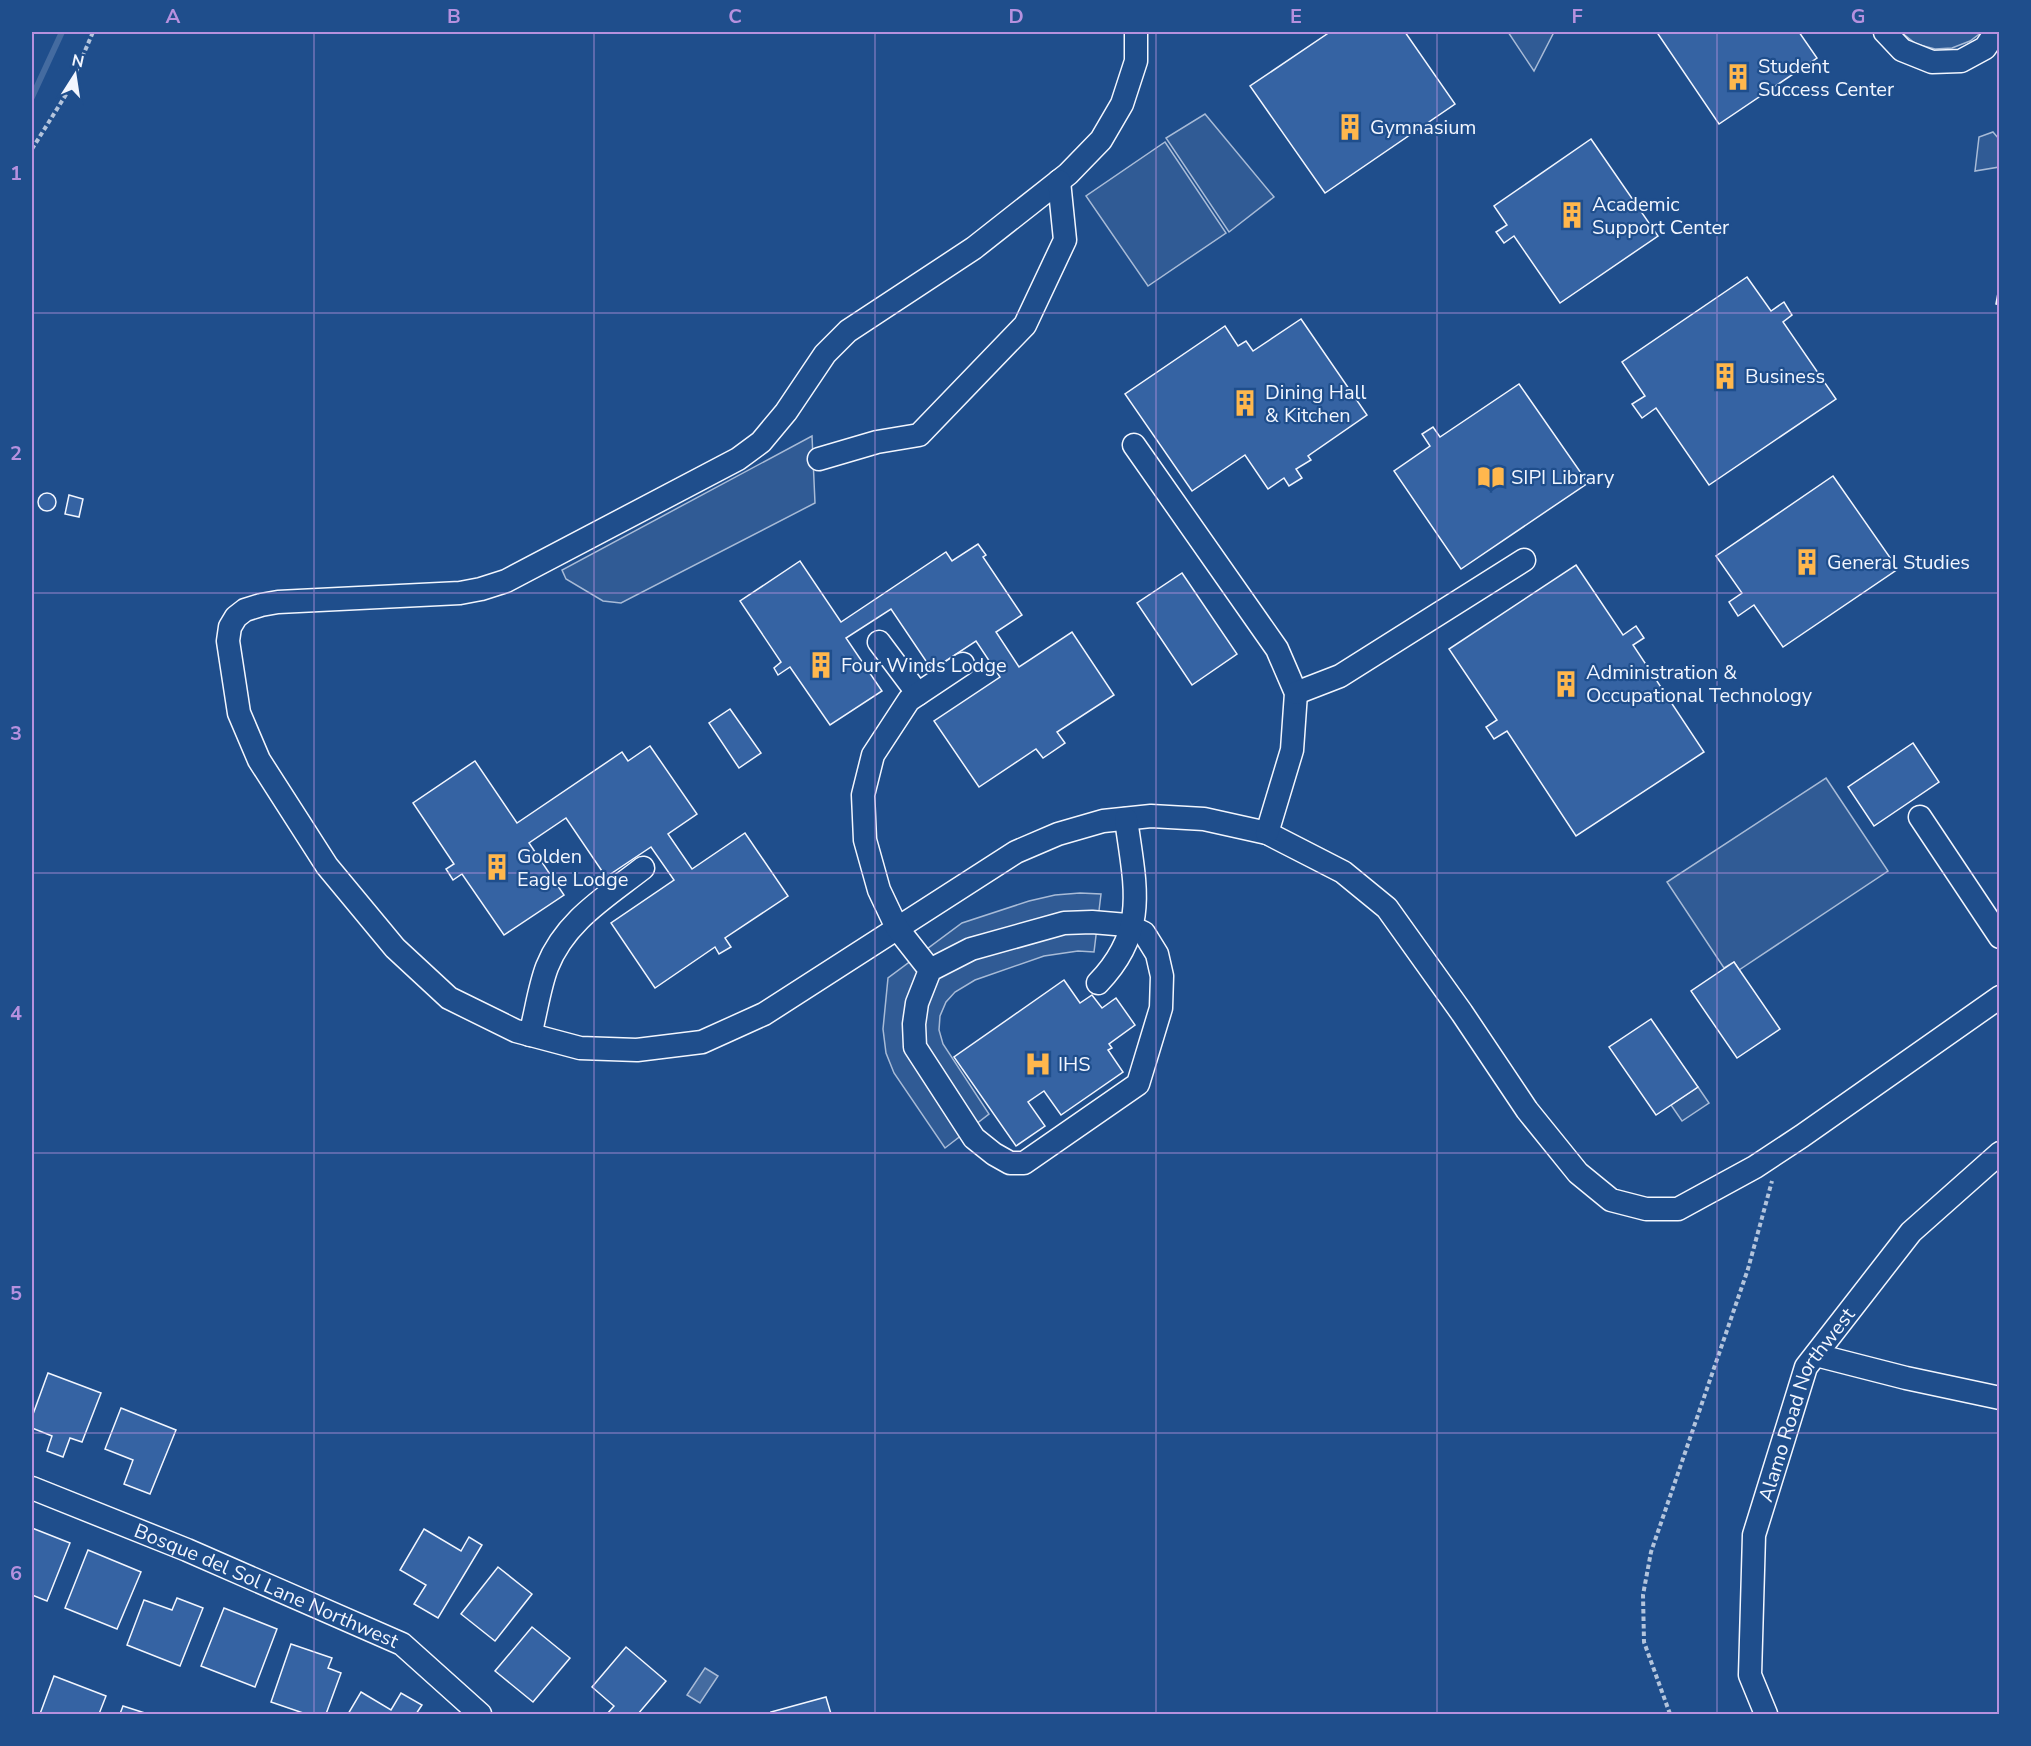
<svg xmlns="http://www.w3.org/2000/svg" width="2031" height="1746" viewBox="0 0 2031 1746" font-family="'Nunito Sans',sans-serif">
	<rect width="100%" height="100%" fill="#1f4e8c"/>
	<!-- built -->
	<g fill="#305b95" stroke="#a8bbd7" stroke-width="1.5">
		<path d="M 1508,32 L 1554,32 L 1534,71 Z"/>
		<path d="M 1901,32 L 1982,32 L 1970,41 L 1952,48 L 1935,49 L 1916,44 Z"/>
		<path d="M 1205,114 L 1274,197 L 1229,232 L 1166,138 Z"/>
		<path d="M 1993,132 L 1999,139 L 1999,167 L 1975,171 L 1979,137 Z"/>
		<path d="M 1165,142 L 1226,233 L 1148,286 L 1086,196 Z"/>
		<path d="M 812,436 L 815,503 L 621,603 L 603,601 L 566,579 L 562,570 Z"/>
		<path d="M 1826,778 L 1888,871 L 1739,970 L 1734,962 L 1724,968 L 1667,882 Z"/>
		<path d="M 1080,893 L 1101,894 L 1094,952 L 1078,951 L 1044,956 L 975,980 L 955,992 L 946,1002 L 940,1016 L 939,1030 L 943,1044 L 989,1114 L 945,1148 L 894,1073 L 886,1053 L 883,1029 L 888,978 L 962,923 L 1029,901 L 1055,895 Z"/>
		<path d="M 1698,1087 L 1709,1103 L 1682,1121 L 1671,1105 Z"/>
	</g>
	<!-- water -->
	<path fill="#446ba0" stroke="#a8bbd7" stroke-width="1.5" d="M 705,1668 L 718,1676 L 700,1703 L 687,1695 Z"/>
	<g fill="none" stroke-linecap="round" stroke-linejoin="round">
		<!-- stream -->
		<path stroke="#446ba0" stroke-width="6" d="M 32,97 L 62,32"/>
	</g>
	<!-- building -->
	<g fill="#3563a3" stroke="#f2f6ff" stroke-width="1.5">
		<path d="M 1330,32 L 1405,32 L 1455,104 L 1325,193 L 1250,86 Z"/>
		<path d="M 1661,32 L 1799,32 L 1817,58 L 1719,124 L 1658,34 Z"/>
		<path d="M 1591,139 L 1658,236 L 1560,303 L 1514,236 L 1504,243 L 1496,232 L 1507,225 L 1494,206 Z"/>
		<path d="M 1747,277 L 1771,311 L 1784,302 L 1792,315 L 1783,322 L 1836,399 L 1709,485 L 1656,408 L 1642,418 L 1632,404 L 1645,396 L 1622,362 Z"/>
		<path d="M 2000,282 L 2000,305 L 1996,304 Z"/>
		<path d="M 1301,319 L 1367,415 L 1308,456 L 1311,460 L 1296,469 L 1302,478 L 1289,486 L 1284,478 L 1268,489 L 1245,455 L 1192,491 L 1125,394 L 1225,326 L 1238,346 L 1246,341 L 1253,351 Z"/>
		<path d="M 1519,384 L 1588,483 L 1461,569 L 1394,471 L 1430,446 L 1422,434 L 1433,427 L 1440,437 Z"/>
		<path d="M 1833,476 L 1898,569 L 1783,647 L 1754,605 L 1738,616 L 1729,602 L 1742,593 L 1716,556 Z"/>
		<circle cx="47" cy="502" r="9"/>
		<path d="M 69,495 L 83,499 L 79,517 L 65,514 Z"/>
		<path d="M 978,544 L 986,555 L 983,557 L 1022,615 L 996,632 L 1019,667 L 1072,632 L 1114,695 L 1057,732 L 1065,743 L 1043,758 L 1036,749 L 979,787 L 934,721 L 1000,677 L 976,641 L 932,670 L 891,609 L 846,638 L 882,691 L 830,725 L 790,667 L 778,675 L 774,668 L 781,662 L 740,601 L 800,561 L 841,622 L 946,552 L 952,561 Z"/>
		<path d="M 1576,565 L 1623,635 L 1636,626 L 1644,638 L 1633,645 L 1704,752 L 1576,836 L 1507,731 L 1494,739 L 1486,727 L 1497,720 L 1449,649 Z"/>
		<path d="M 1182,573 L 1237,654 L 1192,685 L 1137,603 Z"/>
		<path d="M 730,709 L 761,753 L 739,768 L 709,723 Z"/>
		<path d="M 1913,743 L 1939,782 L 1874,826 L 1848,787 Z"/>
		<path d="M 650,746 L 697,814 L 668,834 L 692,869 L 745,833 L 788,896 L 725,938 L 731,947 L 719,954 L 715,947 L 655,988 L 611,923 L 674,880 L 651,847 L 606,877 L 566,818 L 529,843 L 564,895 L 504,935 L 462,874 L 453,880 L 446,869 L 454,864 L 413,803 L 475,761 L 517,823 L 622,752 L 628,761 Z"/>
		<path d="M 1734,962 L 1780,1029 L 1737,1058 L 1691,991 Z"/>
		<path d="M 1064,980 L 1080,1003 L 1092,995 L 1102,1008 L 1116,998 L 1135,1025 L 1109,1044 L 1112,1048 L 1108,1050 L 1123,1072 L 1061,1115 L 1044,1091 L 1028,1102 L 1045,1126 L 1016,1146 L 954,1057 Z"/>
		<path d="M 1651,1019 L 1698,1087 L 1656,1115 L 1609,1047 Z"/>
		<path d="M 48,1373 L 101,1393 L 82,1442 L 70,1438 L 63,1457 L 47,1451 L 52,1436 L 32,1428 L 32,1417 Z"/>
		<path d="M 121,1408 L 176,1430 L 150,1494 L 124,1484 L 133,1460 L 105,1449 Z"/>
		<path d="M 32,1528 L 70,1543 L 47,1601 L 32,1595 Z"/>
		<path d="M 424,1529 L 461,1551 L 469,1537 L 482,1545 L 438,1618 L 414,1604 L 426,1585 L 400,1570 Z"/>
		<path d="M 88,1550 L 141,1572 L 117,1629 L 65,1608 Z"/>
		<path d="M 498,1567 L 532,1594 L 495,1641 L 461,1614 Z"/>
		<path d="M 177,1598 L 203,1608 L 180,1666 L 127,1645 L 144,1600 L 172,1610 Z"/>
		<path d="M 224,1608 L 277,1629 L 255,1687 L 201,1666 Z"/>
		<path d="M 532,1627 L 570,1658 L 533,1702 L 495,1671 Z"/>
		<path d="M 291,1644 L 332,1658 L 328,1668 L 341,1673 L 326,1714 L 306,1714 L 271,1702 Z"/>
		<path d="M 626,1647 L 666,1681 L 638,1714 L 607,1714 L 614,1706 L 592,1687 Z"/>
		<path d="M 54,1676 L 106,1696 L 99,1714 L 40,1714 Z"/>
		<path d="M 361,1692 L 391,1710 L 401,1693 L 422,1705 L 416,1714 L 348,1714 Z"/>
		<path d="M 826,1697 L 831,1714 L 772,1714 L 771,1712 Z"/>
		<path d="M 123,1706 L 148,1714 L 120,1714 Z"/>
	</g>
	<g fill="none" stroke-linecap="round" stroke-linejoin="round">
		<defs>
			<g id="minor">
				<path d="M 1136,32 L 1136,61 L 1122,104 L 1101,140 L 1068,174 L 974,248 L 848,331 L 825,354 L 786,412 L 761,442 L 738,459 L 506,581 L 481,589 L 460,593 L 278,602 L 261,605 L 245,610 L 236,617 L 230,627 L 228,641 L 239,713 L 259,760 L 327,866 L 395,948 L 449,998 L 516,1031 L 580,1048 L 637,1050 L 702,1042 L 764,1014 L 1016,852 L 1058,834 L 1103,821 L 1151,816 L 1204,819 L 1267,833 L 1343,872 L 1387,908 L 1462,1013 L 1527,1110 L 1578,1173 L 1611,1200 L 1646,1209 L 1678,1209 L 1755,1167 L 1802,1136 L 2000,997"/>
				<path d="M 1885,32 L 1902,50 L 1932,62 L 1961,61 L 1985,48 L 1996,32"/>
				<path d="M 1134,445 L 1277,649 L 1296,693 L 1292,750 L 1267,833"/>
				<path d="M 819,459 L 877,442 L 919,435 L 1025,325 L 1065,240 L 1059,181"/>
				<path d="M 879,642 L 918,694"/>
				<path d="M 1296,693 L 1340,676 L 1524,560"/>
				<path d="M 1920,817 L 2000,937"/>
				<path d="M 930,970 L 971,949 L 1064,923 L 1092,922 L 1127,925 L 1144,933 L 1157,954 L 1162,976 L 1161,1008 L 1138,1084 L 1024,1163 L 1010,1163 L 994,1154 L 974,1138 L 915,1047 L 914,1024 L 917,1003 L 930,970 L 897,928 L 879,890 L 865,840 L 863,795 L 873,755 L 909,700 L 963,664"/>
				<path d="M 1098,983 C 1149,930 1135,886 1126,819"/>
				<path d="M 530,1035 C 536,1013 539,988 547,967 C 565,921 606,897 643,868"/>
				<path d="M 1816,1355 L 1906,1378 L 2000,1398"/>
				<path id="s1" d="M 32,1488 L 187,1550 L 402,1644 L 480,1714"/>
				<path id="s2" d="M 1766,1714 L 1750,1675 L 1754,1535 L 1806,1367 L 1911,1232 L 2000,1153"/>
			</g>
		</defs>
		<!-- minor casing -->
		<use href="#minor" stroke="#f2f6ff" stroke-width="25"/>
		<!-- path -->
		<g stroke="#b3c4dc" stroke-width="4" stroke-dasharray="4.5 3" stroke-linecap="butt">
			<path d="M 32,149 L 67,93 L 93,32"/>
			<path d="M 1670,1714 L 1644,1642 L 1643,1595 L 1651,1552 L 1748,1269 L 1772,1181"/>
		</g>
		<!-- minor -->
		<use href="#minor" stroke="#1f4e8c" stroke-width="22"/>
	</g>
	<!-- grid -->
	<path fill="none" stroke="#b691df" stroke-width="1.5" stroke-opacity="0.55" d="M 314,32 L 314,1714M 594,32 L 594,1714M 875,32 L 875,1714M 1156,32 L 1156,1714M 1437,32 L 1437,1714M 1717,32 L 1717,1714M 32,313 L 2000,313M 32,593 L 2000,593M 32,873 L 2000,873M 32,1153 L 2000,1153M 32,1433 L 2000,1433"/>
	<!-- icons -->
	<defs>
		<symbol id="building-bare" viewBox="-9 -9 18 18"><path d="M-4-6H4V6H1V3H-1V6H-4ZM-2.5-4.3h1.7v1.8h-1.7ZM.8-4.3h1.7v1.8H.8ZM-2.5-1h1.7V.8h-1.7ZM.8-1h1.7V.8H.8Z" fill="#ffb74d" stroke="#1f4e8c" stroke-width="2.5" paint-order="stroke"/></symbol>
		<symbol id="library-bare" viewBox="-9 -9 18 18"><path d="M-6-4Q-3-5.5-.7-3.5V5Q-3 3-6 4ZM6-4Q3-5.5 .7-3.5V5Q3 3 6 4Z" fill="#ffb74d" stroke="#1f4e8c" stroke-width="2.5" paint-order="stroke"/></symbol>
		<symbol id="hospital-bare" viewBox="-9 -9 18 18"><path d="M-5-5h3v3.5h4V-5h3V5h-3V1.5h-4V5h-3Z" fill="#ffb74d" stroke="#1f4e8c" stroke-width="2.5" paint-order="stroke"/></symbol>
	</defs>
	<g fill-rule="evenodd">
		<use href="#building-bare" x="1719" y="58" width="38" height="38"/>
		<use href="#building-bare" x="1331" y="108" width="38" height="38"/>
		<use href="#building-bare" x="1553" y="196" width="38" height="38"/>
		<use href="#building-bare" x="1706" y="357" width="38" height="38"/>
		<use href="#building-bare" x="1226" y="384" width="38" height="38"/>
		<use href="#library-bare" x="1472" y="458" width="38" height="38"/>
		<use href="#building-bare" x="1788" y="543" width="38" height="38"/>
		<use href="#building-bare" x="802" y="646" width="38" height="38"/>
		<use href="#building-bare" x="1547" y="665" width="38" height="38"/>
		<use href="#building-bare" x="478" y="848" width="38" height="38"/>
		<use href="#hospital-bare" x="1019" y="1045" width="38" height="38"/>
	</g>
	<g text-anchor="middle" stroke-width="4.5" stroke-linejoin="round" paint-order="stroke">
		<!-- poi labels -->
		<g font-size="20" fill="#f2f6ff" stroke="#1f4e8c" text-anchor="start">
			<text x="1758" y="73">Student<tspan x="1758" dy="23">Success Center</tspan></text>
			<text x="1370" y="134">Gymnasium</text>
			<text x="1592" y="211">Academic<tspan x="1592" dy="23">Support Center</tspan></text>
			<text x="1745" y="383">Business</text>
			<text x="1265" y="399">Dining Hall<tspan x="1265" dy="23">&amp; Kitchen</tspan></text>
			<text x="1511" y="484">SIPI Library</text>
			<text x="1827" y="569">General Studies</text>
			<text x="841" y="672">Four Winds Lodge</text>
			<text x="1586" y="679">Administration &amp;<tspan x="1586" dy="23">Occupational Technology</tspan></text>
			<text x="517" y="863">Golden<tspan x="517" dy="23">Eagle Lodge</tspan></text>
			<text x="1058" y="1071">IHS</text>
		</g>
		<!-- street labels -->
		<g font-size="20" fill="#f2f6ff" stroke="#1f4e8c">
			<text dy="7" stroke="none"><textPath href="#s2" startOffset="324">Alamo Road Northwest</textPath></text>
			<text dy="7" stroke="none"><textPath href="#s1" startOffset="254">Bosque del Sol Lane Northwest</textPath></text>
		</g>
	</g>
	<!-- border -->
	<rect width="2031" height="1746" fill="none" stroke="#1f4e8c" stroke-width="66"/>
	<!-- north arrow -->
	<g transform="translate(75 75) rotate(12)" stroke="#1f4e8c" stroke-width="4.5" paint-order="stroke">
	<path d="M0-4.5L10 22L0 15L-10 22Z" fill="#f2f6ff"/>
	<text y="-9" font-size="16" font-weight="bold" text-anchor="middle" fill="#f2f6ff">N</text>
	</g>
	<rect x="33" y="33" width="1965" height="1680" fill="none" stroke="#b691df" stroke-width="2"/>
	<g font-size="20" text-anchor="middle" font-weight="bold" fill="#b691df">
		<text x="173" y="23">A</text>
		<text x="454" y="23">B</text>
		<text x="735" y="23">C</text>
		<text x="1016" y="23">D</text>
		<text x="1296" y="23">E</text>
		<text x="1577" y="23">F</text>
		<text x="1858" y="23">G</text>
		<text x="16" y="180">1</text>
		<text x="16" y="460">2</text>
		<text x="16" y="740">3</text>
		<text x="16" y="1020">4</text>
		<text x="16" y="1300">5</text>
		<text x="16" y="1580">6</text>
	</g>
</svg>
